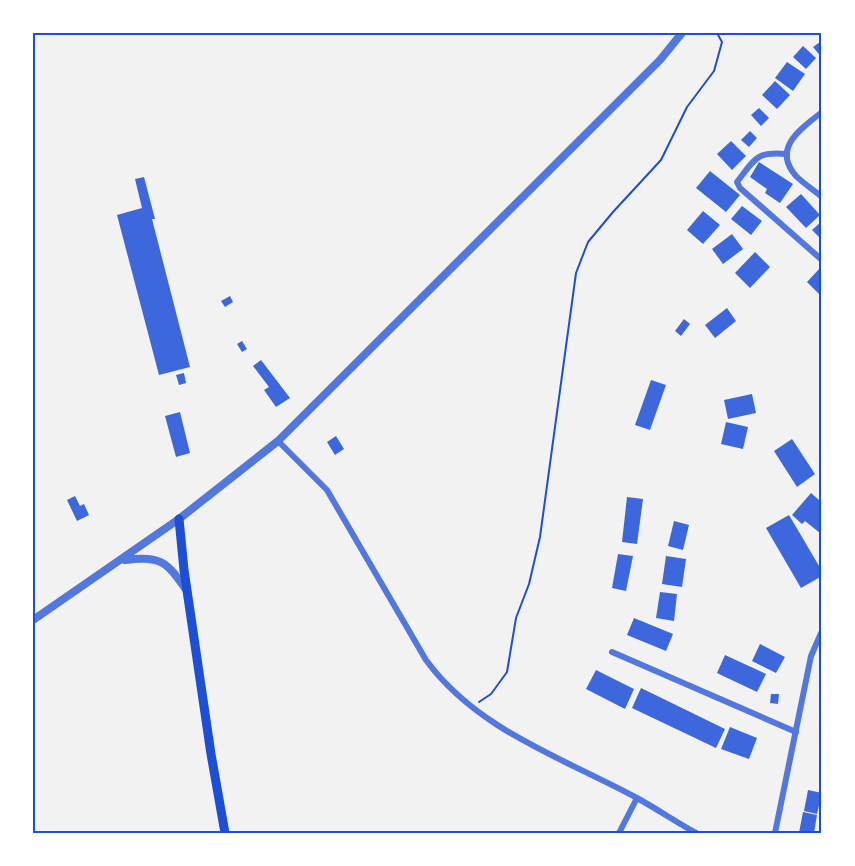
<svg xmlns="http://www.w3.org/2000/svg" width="855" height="866" viewBox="0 0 855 866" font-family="Merriweather,serif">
	<rect width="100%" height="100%" fill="#f2f2f2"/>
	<!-- building -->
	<g fill="#3d67dc">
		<path d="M 820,42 L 822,45 L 822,58 L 813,47 Z"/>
		<path d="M 803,46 L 816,58 L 806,69 L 793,57 Z"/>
		<path d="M 787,62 L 805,74 L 793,91 L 775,78 Z"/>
		<path d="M 775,81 L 790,95 L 777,109 L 762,95 Z"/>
		<path d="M 759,108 L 769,118 L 761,126 L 751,115 Z"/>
		<path d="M 750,131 L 757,138 L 749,147 L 741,140 Z"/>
		<path d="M 731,141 L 746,156 L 732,170 L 717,154 Z"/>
		<path d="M 759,162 L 793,184 L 780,203 L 765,193 L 767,189 L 750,177 Z"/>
		<path d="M 710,171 L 740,195 L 726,212 L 696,188 Z"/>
		<path d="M 144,177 L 155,219 L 152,219 L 190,367 L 159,375 L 117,215 L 142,208 L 135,179 Z"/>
		<path d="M 801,194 L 820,215 L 806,228 L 786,207 Z"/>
		<path d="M 742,206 L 762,221 L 751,235 L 731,219 Z"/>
		<path d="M 703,211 L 720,225 L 703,244 L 687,230 Z"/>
		<path d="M 822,221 L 822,240 L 812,230 Z"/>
		<path d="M 732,234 L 743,249 L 723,264 L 712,249 Z"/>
		<path d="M 755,252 L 770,267 L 750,288 L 735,273 Z"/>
		<path d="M 820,268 L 822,270 L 822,297 L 807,282 Z"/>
		<path d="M 230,296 L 233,302 L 225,307 L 221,301 Z"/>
		<path d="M 727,308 L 736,321 L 715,338 L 705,325 Z"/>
		<path d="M 684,319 L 690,324 L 681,336 L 675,331 Z"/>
		<path d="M 242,341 L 247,349 L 242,352 L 237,344 Z"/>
		<path d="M 261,360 L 290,398 L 276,407 L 264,390 L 269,387 L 253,366 Z"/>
		<path d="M 184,373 L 186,383 L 179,385 L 176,375 Z"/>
		<path d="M 651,380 L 666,385 L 650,430 L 635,425 Z"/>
		<path d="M 752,394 L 756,413 L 728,419 L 724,400 Z"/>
		<path d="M 180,412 L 190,453 L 176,457 L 165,416 Z"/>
		<path d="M 726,422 L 748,427 L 743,449 L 721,444 Z"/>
		<path d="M 336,436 L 344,449 L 335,455 L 327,442 Z"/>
		<path d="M 792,439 L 815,474 L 797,487 L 774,451 Z"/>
		<path d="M 811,493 L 819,500 L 822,496 L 822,530 L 820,533 L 805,521 L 802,524 L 792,515 Z"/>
		<path d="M 75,496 L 80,506 L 84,504 L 89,515 L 77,521 L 67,500 Z"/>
		<path d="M 627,497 L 643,499 L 637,544 L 622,542 Z"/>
		<path d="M 789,515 L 822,571 L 822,576 L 801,588 L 766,528 Z"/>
		<path d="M 674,521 L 689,525 L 683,550 L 668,546 Z"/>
		<path d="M 618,554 L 633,556 L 626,591 L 612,588 Z"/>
		<path d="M 666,556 L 686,559 L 682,587 L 662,584 Z"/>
		<path d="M 660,592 L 677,594 L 674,621 L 656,618 Z"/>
		<path d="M 634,618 L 673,634 L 666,651 L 627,635 Z"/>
		<path d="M 760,644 L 785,657 L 776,673 L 752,661 Z"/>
		<path d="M 725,655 L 766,674 L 757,692 L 717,673 Z"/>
		<path d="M 596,670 L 634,689 L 625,709 L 586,689 Z"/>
		<path d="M 641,688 L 725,729 L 716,748 L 632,708 Z"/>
		<path d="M 771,694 L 779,694 L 778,704 L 770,703 Z"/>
		<path d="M 730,727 L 757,738 L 749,759 L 721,749 Z"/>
		<path d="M 808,790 L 822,793 L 817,814 L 804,811 Z"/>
		<path d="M 803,812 L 817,815 L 814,833 L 799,833 Z"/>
	</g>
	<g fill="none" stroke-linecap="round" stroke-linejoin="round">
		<!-- path -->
		<path stroke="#1d4ed8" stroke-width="2" d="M 479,702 L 491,694 L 507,672 L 516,618 L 529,584 L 540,537 L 576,273 L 588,242 L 613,212 L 661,160 L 687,107 L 714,71 L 722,42 L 717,33"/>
		<!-- minor -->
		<g stroke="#5277de" stroke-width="6">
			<path d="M 822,112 C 802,128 771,148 796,176 C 804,184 814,190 822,197"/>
			<path d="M 787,154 C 756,151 755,159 737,182 L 740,188 L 822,260"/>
			<path d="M 278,441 L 327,490 L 426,660 C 477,730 563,758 637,798 C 657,809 676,822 696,833"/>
			<path d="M 612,652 L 796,732"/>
			<path d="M 619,833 L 637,798"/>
			<path d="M 775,833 L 811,656 L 822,631"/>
		</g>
		<!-- tertiary -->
		<g stroke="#5277de" stroke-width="8">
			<path d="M 125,560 C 162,556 166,561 187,591"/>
			<path d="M 33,620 L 179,519 L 278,441 L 660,60 L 682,33"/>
		</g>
		<!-- secondary -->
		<path stroke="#1d4ed8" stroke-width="9" d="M 179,519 L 184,570 L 211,754 L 225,833"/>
	</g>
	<!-- border -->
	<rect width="855" height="866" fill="none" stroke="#ffffff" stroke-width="69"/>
	<rect x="34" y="34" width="786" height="798" fill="none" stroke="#1d4ed8" stroke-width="2"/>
</svg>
